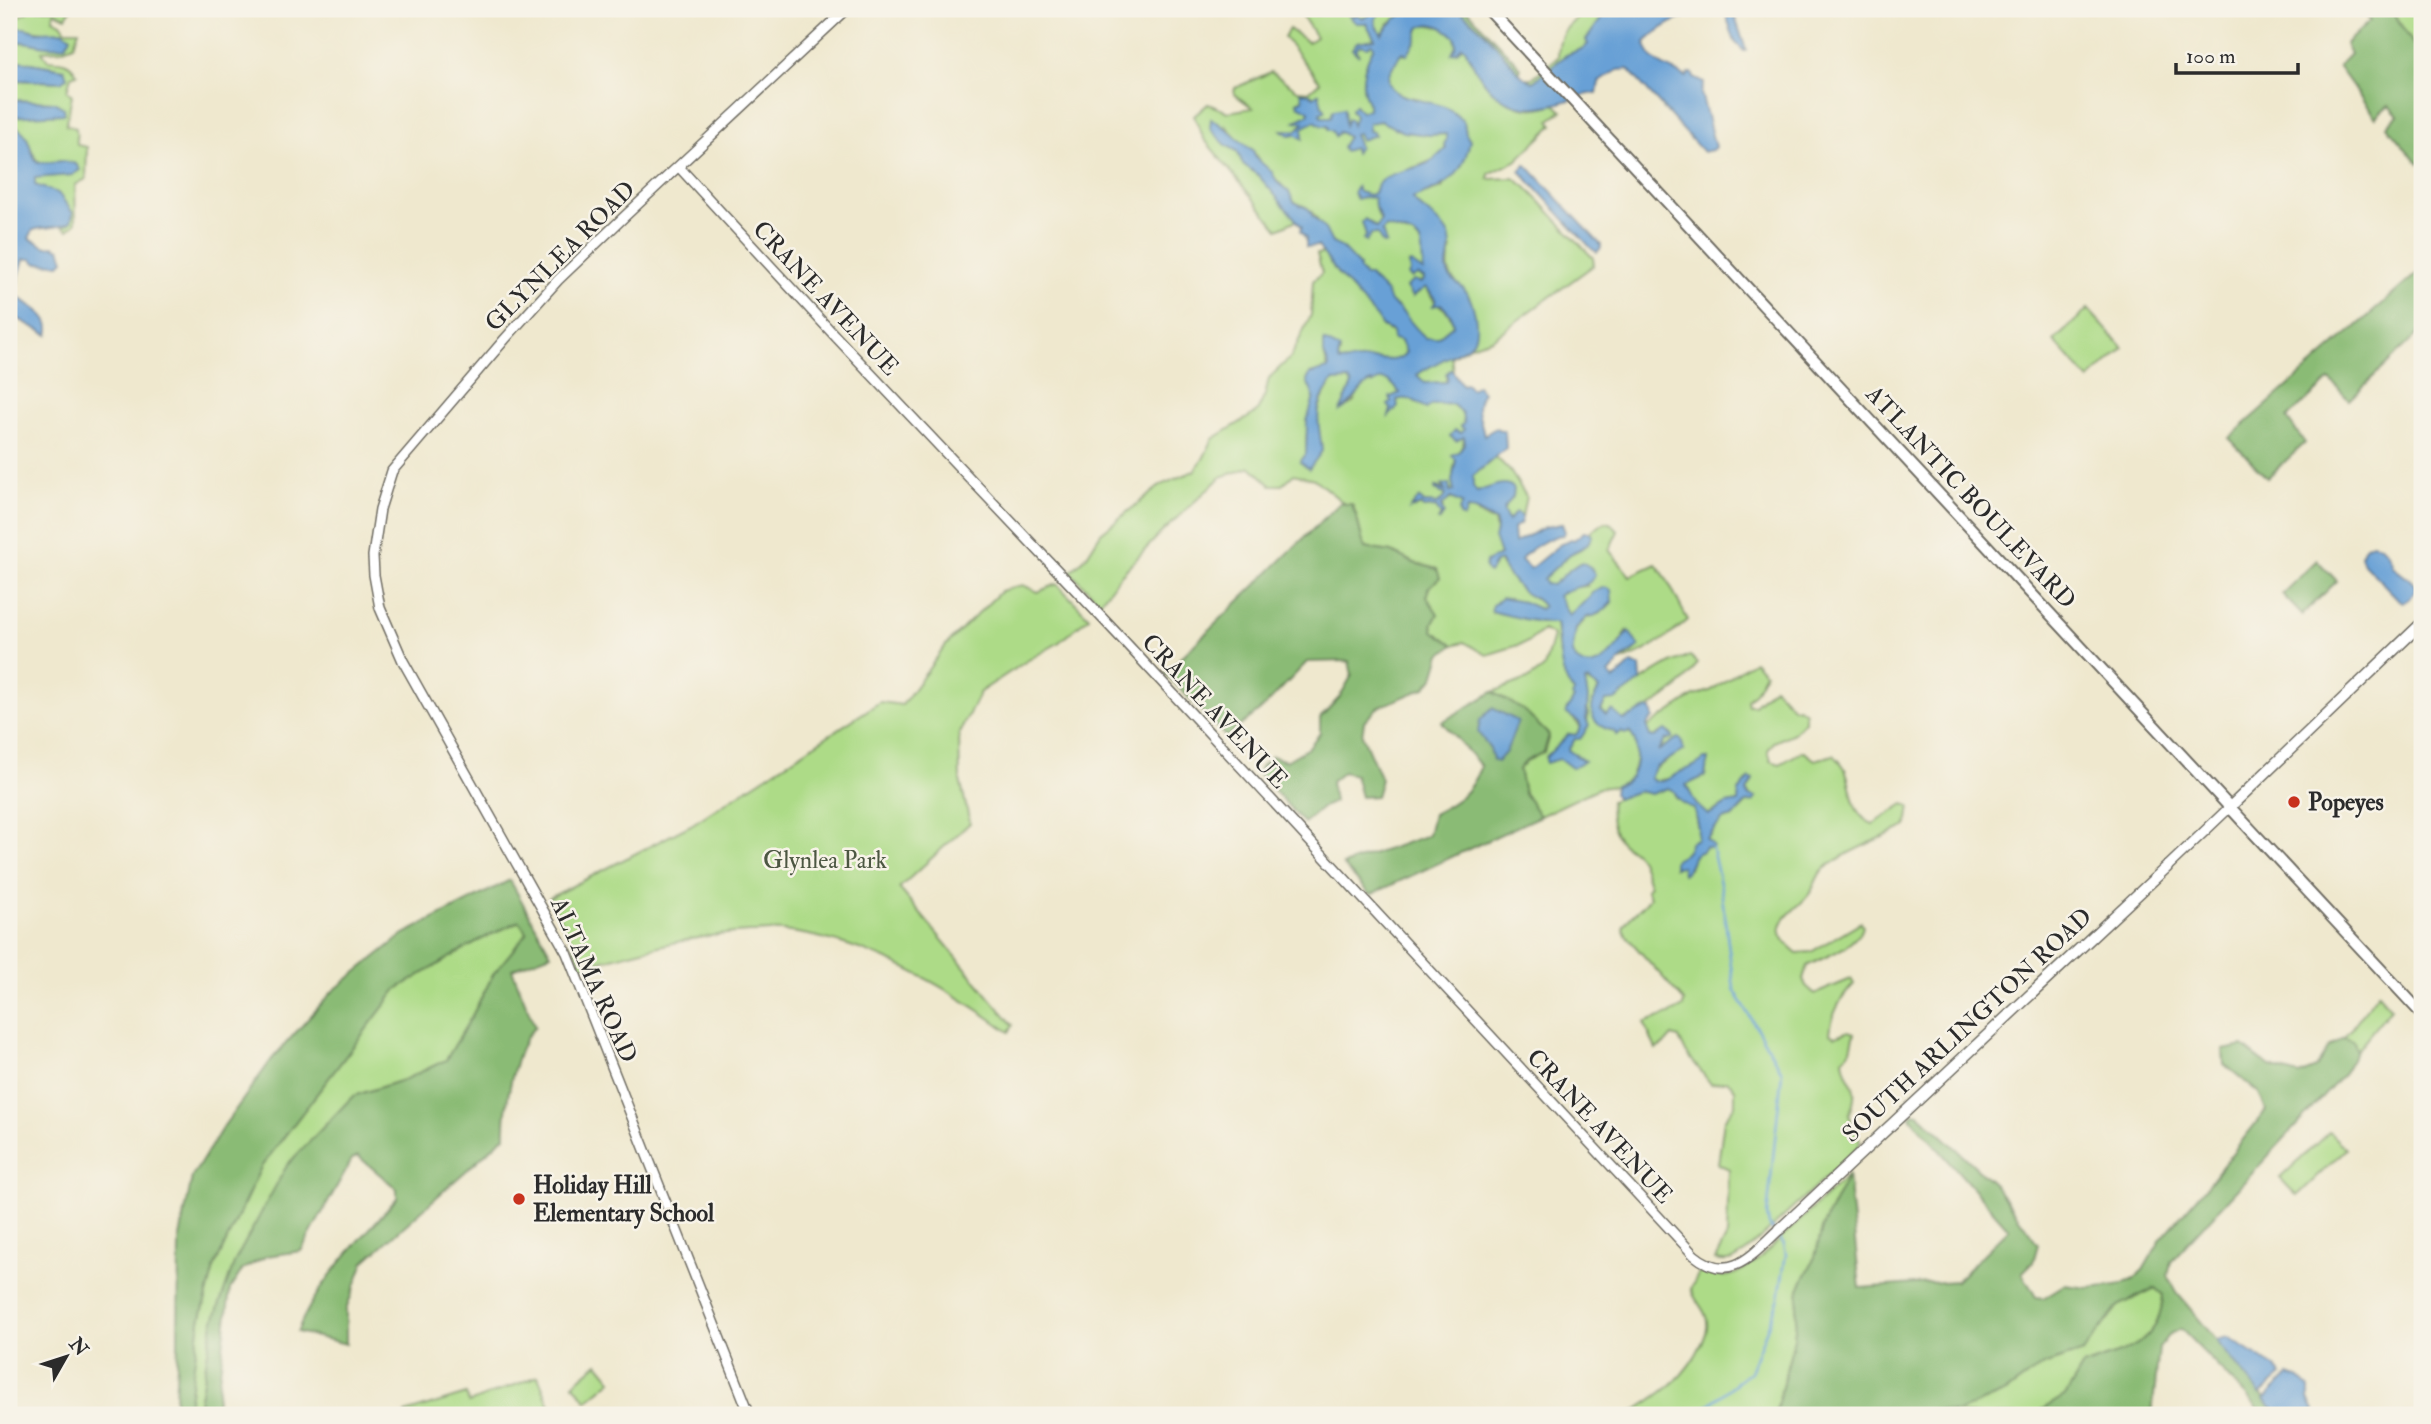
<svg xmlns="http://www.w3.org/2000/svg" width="2431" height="1424" viewBox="0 0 2431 1424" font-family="'IM FELL Double Pica',serif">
	<rect width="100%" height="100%" fill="#f7f3e8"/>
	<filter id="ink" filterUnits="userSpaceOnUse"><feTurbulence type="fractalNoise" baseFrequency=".0143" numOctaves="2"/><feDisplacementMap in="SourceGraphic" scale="14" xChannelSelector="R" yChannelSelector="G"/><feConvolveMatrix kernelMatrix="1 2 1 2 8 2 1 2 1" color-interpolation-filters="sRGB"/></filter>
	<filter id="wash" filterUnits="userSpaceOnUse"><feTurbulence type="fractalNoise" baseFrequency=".00686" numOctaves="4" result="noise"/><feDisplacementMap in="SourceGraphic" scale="28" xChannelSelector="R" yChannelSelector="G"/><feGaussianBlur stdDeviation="1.57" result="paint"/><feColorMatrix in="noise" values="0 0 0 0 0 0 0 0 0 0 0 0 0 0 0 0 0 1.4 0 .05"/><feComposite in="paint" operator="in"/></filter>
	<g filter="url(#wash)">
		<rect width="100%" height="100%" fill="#efe8ce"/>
		<!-- green -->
		<g fill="#addb87" stroke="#6c8359" stroke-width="2">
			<path d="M 9,9 L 20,16 L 28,11 L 18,9 L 71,9 L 66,17 L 54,12 L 53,19 L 61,23 L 66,30 L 79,30 L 74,45 L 61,50 L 42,51 L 48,60 C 62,61 70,61 77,74 L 71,76 L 67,91 L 72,95 L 66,125 L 76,128 L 77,145 L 87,147 L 86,179 L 75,185 L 76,223 L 68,230 L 63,227 L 71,222 L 73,213 L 58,193 L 35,185 L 35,177 L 72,175 L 63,161 L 39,163 C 31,154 31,146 26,136 C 22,129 15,126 9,121 L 9,117 L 13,115 L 64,113 L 54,102 L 9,100 L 9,87 L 16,80 L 60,82 L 64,69 L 9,59 L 9,43 L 47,32 C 36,32 26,27 15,28 L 9,34 Z"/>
			<path d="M 1325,9 L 1370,9 L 1369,16 L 1362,18 L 1357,15 L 1353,17 L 1366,23 L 1375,39 L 1358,42 L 1352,49 L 1359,54 L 1356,50 L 1359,45 L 1369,46 L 1371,43 L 1374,46 C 1367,61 1360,75 1364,92 C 1366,99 1369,101 1368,109 L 1361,112 L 1356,106 L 1351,111 L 1356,116 L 1352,126 L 1344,125 L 1344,108 L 1334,113 L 1331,117 L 1321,117 L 1320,113 L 1322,106 C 1318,97 1312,93 1302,92 L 1303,100 L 1300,100 L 1297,102 L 1309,111 L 1308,115 L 1297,121 L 1304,122 L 1296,131 L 1282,130 L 1289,135 L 1302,133 L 1303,128 L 1314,121 L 1348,136 L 1351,148 L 1354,148 L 1355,153 L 1354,134 L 1368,132 L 1368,123 L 1380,121 L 1404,131 L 1428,135 L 1446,134 C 1458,171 1380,164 1374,193 L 1370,196 L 1353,193 L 1375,197 L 1375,207 L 1381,222 L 1377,228 L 1371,223 L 1364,226 L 1366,235 L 1378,234 L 1386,227 C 1422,238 1422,233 1423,272 L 1409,264 L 1410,272 L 1424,278 L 1424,281 L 1410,284 L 1406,287 L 1412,297 L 1425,287 C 1429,291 1432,299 1436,302 C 1445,311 1450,310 1453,325 L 1437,338 L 1426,338 L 1405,319 L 1397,306 L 1390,303 L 1369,276 L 1365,276 L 1359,270 L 1359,266 C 1353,259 1334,245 1330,240 C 1323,230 1318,218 1309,209 C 1305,205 1298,205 1294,201 C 1291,198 1291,194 1288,192 C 1279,181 1257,163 1253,150 L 1244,145 L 1226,126 L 1226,145 L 1237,151 L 1243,164 L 1258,175 L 1297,220 L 1278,229 L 1204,139 L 1194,116 L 1208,104 L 1228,112 L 1253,108 L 1234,94 L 1235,88 L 1271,72 L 1298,90 L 1310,91 L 1320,82 L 1284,37 L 1289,29 L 1308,42 L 1316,37 L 1303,17 L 1307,12 L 1318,15 Z"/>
			<path d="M 1372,9 L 1411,9 L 1389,23 L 1382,34 L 1376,26 L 1375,10 Z"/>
			<path d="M 1587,9 L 1608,9 L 1586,40 L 1588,44 L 1584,48 L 1566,55 L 1533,82 L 1524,78 L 1532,78 L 1558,57 C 1559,28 1567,28 1587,9 Z"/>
			<path d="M 2391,9 L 2422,9 L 2422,58 L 2417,53 Z"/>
			<path d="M 1425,24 L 1445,28 L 1455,37 L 1456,45 L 1465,48 C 1477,75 1494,103 1527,108 C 1536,110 1547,106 1555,104 L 1562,111 L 1550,120 L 1553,125 L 1516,161 L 1489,174 L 1488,179 L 1514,178 L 1526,187 L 1593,258 L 1594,265 L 1492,339 L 1470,346 L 1451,357 L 1453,370 L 1450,370 L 1446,374 L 1446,382 L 1425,383 L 1416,375 L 1449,355 L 1470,346 L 1475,331 L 1464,289 C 1448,278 1445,267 1452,249 L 1412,198 L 1442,188 L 1470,141 L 1466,135 L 1464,122 L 1415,98 L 1407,97 L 1394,91 L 1388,83 L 1389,73 L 1400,53 L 1407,54 L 1416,40 L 1419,28 Z"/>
			<path d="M 1323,253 L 1338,274 L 1379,319 L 1381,326 C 1393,332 1401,339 1406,352 L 1401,358 L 1392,360 L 1371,359 L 1339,362 L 1338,359 L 1340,353 L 1324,354 L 1328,369 L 1310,374 L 1307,381 L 1315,397 L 1306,437 L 1306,454 L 1320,435 C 1314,415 1321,398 1333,381 L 1349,380 L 1352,385 L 1341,409 L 1353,403 L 1362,385 L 1386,378 L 1390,379 L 1400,394 L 1393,396 L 1396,405 L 1397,400 L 1404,397 L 1423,405 L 1452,404 L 1462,413 L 1465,429 L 1461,433 L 1460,437 L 1464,437 C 1464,445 1461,448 1458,454 C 1453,465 1452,480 1454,491 L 1436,487 L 1436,490 L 1447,495 L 1438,504 L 1424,503 L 1419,498 L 1415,508 L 1421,505 L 1423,508 L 1436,507 L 1441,515 L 1438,520 L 1440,521 L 1444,502 C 1452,497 1455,498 1463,504 L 1464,514 L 1467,509 C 1478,510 1484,520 1494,521 L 1500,555 L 1494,558 L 1492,569 L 1495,563 L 1501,561 L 1501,565 C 1508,574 1515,586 1525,593 C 1532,597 1538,599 1543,607 L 1540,609 L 1509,599 L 1493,613 C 1514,612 1535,625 1556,622 L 1558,648 L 1574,692 L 1574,699 L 1566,711 L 1581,727 L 1576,735 L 1569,734 L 1546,757 L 1574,754 L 1567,751 L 1575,739 L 1580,739 C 1593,725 1587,699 1584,680 L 1599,689 L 1592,702 L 1606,729 L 1629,732 C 1641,742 1636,766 1630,779 L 1615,786 L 1599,788 L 1540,816 L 1524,793 L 1519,769 L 1526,761 L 1544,752 L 1549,735 L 1523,710 L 1493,692 L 1530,678 L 1544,668 L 1553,636 L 1543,630 L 1528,642 L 1487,655 L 1464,642 L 1454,645 L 1433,631 L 1432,625 L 1438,614 L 1427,597 L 1437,569 L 1414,563 L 1392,552 L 1365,548 C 1359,532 1359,518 1352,504 L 1345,504 L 1314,479 L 1294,474 L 1282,485 L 1271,485 L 1251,467 L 1221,477 L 1162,532 L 1120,576 L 1100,602 L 1070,572 L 1086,557 L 1101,533 L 1161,485 L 1194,471 L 1203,459 L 1213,439 L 1257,412 L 1265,395 L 1269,378 L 1291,357 L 1311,315 L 1313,281 L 1322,273 L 1317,254 Z"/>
			<path d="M 2088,309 L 2123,348 L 2089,380 L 2054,341 Z"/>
			<path d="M 1496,457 L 1510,471 L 1526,496 L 1522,517 L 1516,513 L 1509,522 L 1504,514 L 1504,507 L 1477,492 L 1471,483 L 1473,476 Z"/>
			<path d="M 1606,522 L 1612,524 L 1618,531 L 1609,550 L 1630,576 L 1656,564 C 1671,581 1676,600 1688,620 C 1669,637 1644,653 1621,661 L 1639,647 L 1627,631 L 1614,652 L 1602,662 L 1590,666 L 1581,664 L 1572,654 L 1575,631 L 1587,617 C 1597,617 1606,609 1612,602 L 1592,592 L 1590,598 L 1569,615 L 1558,596 L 1569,588 L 1587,586 L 1569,572 L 1552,586 L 1546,585 L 1543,579 L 1570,554 L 1581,549 L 1592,536 L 1589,532 Z"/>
			<path d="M 1057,584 L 1089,617 L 1058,643 L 1025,662 L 980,692 L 959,734 L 960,780 L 970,823 L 899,888 L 1013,1025 L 1009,1032 C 943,983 865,940 782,931 C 771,930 760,932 750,932 C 692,935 638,951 582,966 L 569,936 L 549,898 L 691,825 L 880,702 L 902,705 L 947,644 L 1001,591 L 1023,585 L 1038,592 Z"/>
			<path d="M 1690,656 L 1698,663 C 1682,690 1651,709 1622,720 L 1612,711 L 1606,715 L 1601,710 L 1606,701 C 1637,688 1655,666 1690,656 Z"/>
			<path d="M 1754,661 L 1765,673 L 1755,692 L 1747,700 L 1748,705 L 1754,705 L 1774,687 L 1793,708 L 1798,707 L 1805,712 L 1805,721 L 1794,733 L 1774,742 L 1768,750 L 1771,761 L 1780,764 L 1803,751 L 1815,760 L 1834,755 C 1838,760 1843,764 1845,769 C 1854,790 1849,814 1873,824 L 1904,804 L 1910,806 L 1907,826 C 1882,838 1844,852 1823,870 C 1817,875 1815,886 1810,893 C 1795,914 1760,924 1797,953 L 1811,952 L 1861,922 L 1863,927 C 1853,948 1827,956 1807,966 L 1803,979 L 1806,986 L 1815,994 L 1851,979 L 1854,984 C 1840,999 1832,1013 1830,1033 L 1835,1036 L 1849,1031 L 1855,1033 L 1851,1049 L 1843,1059 C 1845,1085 1863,1081 1849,1115 L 1860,1140 L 1859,1147 L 1751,1247 C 1738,1258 1733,1264 1715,1260 L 1727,1236 L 1729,1169 L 1718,1164 L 1724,1120 L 1735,1105 L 1735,1089 L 1727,1081 L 1711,1084 L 1685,1051 L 1679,1038 L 1672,1036 L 1665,1044 L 1656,1049 L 1644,1023 C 1657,1017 1672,1015 1683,1007 L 1684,1001 L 1627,937 L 1623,928 C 1629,914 1643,909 1650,897 L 1646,889 L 1650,886 C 1646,877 1644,865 1640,859 C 1636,852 1629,849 1623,844 C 1612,834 1609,815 1611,801 L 1638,791 L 1651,794 L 1668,788 L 1675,792 L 1676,798 L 1681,802 L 1694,809 L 1698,829 L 1697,839 L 1674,867 L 1682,865 L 1684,870 L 1689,869 L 1693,855 L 1702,851 L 1705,847 L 1711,847 L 1706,840 L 1722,820 L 1733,817 L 1747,803 L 1753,801 L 1747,791 L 1753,780 L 1750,778 L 1739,791 L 1738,802 L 1727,804 L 1707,815 L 1696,804 L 1686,785 L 1705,776 L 1707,759 L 1688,770 L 1681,771 L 1673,778 L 1655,781 L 1650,777 L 1652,771 L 1683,750 L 1678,738 L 1658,751 L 1666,739 L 1669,740 L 1659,733 L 1655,737 L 1650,736 L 1646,728 L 1694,696 L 1710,691 Z"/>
			<path d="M 519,921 L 528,933 L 494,973 L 473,1014 L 446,1060 L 406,1079 L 353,1096 L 287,1165 L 213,1323 L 197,1415 L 187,1415 L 200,1321 L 214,1268 L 261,1167 L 397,989 L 476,942 Z"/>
			<path d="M 2378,993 L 2391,1008 L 2356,1051 L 2354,1042 L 2344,1038 Z"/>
			<path d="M 2329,1132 L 2346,1149 L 2297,1196 L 2280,1178 Z"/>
			<path d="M 1848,1175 L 1823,1225 L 1815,1257 L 1799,1289 L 1794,1339 L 1775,1415 L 1628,1415 C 1661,1394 1685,1380 1702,1343 C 1706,1334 1709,1327 1706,1317 C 1703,1306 1694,1301 1691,1288 L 1700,1271 C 1727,1282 1736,1275 1759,1259 Z"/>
			<path d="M 2155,1288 L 2163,1295 C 2161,1346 2123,1351 2083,1366 L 2066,1395 L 2033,1415 L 1924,1415 L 1929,1410 L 1958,1412 L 2006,1392 L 2043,1365 L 2083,1352 L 2118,1306 Z"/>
			<path d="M 598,1363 L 612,1380 L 587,1401 L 573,1384 Z"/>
			<path d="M 538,1376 L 554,1415 L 405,1415 L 405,1413 L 466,1394 L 469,1403 Z"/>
		</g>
		<!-- forest -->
		<g fill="#8abb74" stroke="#5a7350" stroke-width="2">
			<path d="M 1458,9 L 1466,9 L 1521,68 L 1519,73 L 1485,33 Z"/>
			<path d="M 2361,9 L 2391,9 L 2422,58 L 2422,161 L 2418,164 L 2387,126 L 2398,115 L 2389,105 L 2375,117 L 2338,66 L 2350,54 L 2345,44 L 2370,21 Z"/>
			<path d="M 2422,269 L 2422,330 L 2349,400 L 2330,380 L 2287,418 L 2305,443 L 2267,478 L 2229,438 Z"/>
			<path d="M 1341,502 L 1345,504 L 1351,504 C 1359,518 1359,532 1365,548 L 1392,552 L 1414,563 L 1437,569 L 1440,578 L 1428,588 L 1427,597 L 1438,614 L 1432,625 L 1433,631 L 1454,645 L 1441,654 L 1434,677 L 1425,688 L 1377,708 L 1364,722 L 1362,735 L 1381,779 L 1376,796 L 1361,797 L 1355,775 L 1343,772 L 1331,782 L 1334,802 L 1323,807 L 1304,823 L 1259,774 L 1261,767 L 1272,756 L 1286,761 L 1308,748 L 1320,733 L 1320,718 L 1339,698 L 1352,675 L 1349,661 L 1307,662 L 1264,707 L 1226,737 L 1165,673 Z"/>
			<path d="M 2317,560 L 2337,581 L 2302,615 L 2282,594 Z"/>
			<path d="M 1493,692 L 1523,710 L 1549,735 L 1544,752 L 1526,761 L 1519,769 L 1524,793 L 1540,816 L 1370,895 L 1343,865 L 1428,835 L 1433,814 C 1460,800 1469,794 1481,766 L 1442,722 Z"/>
			<path d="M 510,880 L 551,954 L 512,969 L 535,1027 C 514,1046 504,1108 505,1136 L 364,1262 L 346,1310 L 346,1344 L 297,1332 C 318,1280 361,1240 397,1198 L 397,1189 L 358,1156 L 352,1159 L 301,1251 L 267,1256 L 243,1269 L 230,1289 L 215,1415 L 197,1415 L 213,1323 L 235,1261 L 287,1165 L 353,1096 L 406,1079 L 446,1060 L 473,1014 L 494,973 L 527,933 L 519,921 L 476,942 L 397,989 L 261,1167 L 214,1268 L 200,1321 L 187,1415 L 174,1415 L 178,1346 L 179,1242 L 192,1177 L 221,1130 L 272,1059 L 333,991 L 404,934 Z"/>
			<path d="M 2344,1038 L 2354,1041 L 2356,1051 L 2343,1075 L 2171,1261 L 2168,1276 L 2177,1293 L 2279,1415 L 2265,1415 L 2181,1329 L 2169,1334 L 2159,1348 L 2152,1415 L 2033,1415 L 2066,1395 L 2083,1366 C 2123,1351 2161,1346 2163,1295 L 2155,1288 L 2118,1306 L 2083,1352 L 2043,1365 L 2006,1392 L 1958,1412 L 1929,1410 L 1924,1415 L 1775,1415 L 1794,1339 L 1799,1289 L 1815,1257 L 1823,1225 L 1848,1175 L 1860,1288 L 1956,1281 L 2009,1229 L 1910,1117 L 1914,1113 L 1919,1114 L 1994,1184 L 2038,1244 L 2033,1262 L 2022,1273 L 2036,1297 L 2043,1298 L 2064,1285 L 2089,1288 L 2117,1285 L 2132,1280 L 2143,1270 L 2161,1239 L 2201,1193 L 2266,1110 L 2259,1093 L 2224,1064 L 2223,1050 L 2243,1046 L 2270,1067 L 2299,1075 L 2316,1068 L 2329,1047 Z"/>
		</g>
		<!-- water -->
		<g fill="#68a0d6" stroke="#4a6680" stroke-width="2">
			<path d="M 1370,9 L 1375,10 L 1379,14 L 1375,19 L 1376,26 L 1382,34 C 1404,2 1423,9 1458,9 L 1485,33 L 1522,76 L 1533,82 L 1566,55 L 1584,48 L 1588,44 L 1586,40 L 1608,9 L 1736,9 L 1734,14 L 1746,50 L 1744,51 L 1735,42 L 1724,9 C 1692,11 1668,20 1645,42 C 1647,63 1670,69 1687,77 L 1688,74 L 1692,73 L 1694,78 L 1704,83 L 1701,93 L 1715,147 L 1712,150 L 1703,152 L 1628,69 L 1618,70 L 1599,82 L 1597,93 C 1582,94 1569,101 1555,104 C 1505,117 1484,89 1465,48 L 1462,46 L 1457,52 L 1452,53 L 1456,45 L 1455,37 C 1445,28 1432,19 1419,28 L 1416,40 L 1407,55 L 1404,52 L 1400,54 C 1397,63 1385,73 1389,83 C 1394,100 1432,100 1447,108 C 1453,111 1459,118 1464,122 L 1466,134 L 1470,141 C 1461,182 1446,184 1412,199 C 1422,211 1438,218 1447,232 C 1457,248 1443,259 1448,273 C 1451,281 1458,283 1463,288 C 1474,300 1481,329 1472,343 C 1468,349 1427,366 1417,375 L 1425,383 L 1446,382 L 1448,378 L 1446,374 L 1451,369 L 1462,385 L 1466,384 L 1471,389 L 1477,385 L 1483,392 C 1473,408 1481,418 1484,435 L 1496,428 L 1505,432 L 1506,448 L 1473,476 L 1473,487 L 1477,492 C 1489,488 1506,478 1514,489 L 1513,497 L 1503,510 L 1508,521 L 1516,512 L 1522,517 L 1520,524 L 1513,528 L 1514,543 L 1545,527 L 1562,524 L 1565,532 L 1563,535 C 1552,535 1527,550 1521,560 L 1530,569 L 1559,545 L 1571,539 L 1574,540 L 1584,532 L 1589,532 L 1592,536 L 1587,545 L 1570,554 L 1543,579 L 1546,584 L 1552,585 C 1562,578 1571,566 1582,562 L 1590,567 L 1595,574 C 1589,591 1570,584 1558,596 L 1569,615 L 1589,598 L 1592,592 L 1605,587 L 1611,590 L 1612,602 C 1606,609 1597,617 1587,617 L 1576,628 L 1572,654 C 1591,685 1618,646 1629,631 L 1639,647 L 1624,657 L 1609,674 L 1614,680 L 1632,663 L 1640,667 L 1641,681 L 1615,700 L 1606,701 L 1601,710 L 1606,715 L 1612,710 L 1623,720 L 1648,708 L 1651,709 L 1653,718 C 1645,724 1646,727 1650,736 L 1655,737 L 1665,730 L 1673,736 L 1673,738 L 1666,739 L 1658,751 L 1678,738 L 1681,739 L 1684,750 L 1656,767 L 1650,777 C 1661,787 1670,777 1680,772 C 1690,767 1696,767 1704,759 L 1708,759 L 1705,776 L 1686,785 L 1696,804 L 1708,815 L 1727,804 L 1738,802 L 1739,791 L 1750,778 L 1753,780 L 1747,791 L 1748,796 L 1756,798 L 1753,802 L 1746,803 L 1733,817 L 1722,820 L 1706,839 L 1713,845 L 1712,848 L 1705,847 L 1702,851 L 1694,855 L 1686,873 L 1683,874 L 1682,866 L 1674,867 L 1674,860 C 1681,857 1690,851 1690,842 L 1697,839 L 1698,829 L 1694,809 C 1685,804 1677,802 1675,792 L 1668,788 L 1651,794 L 1638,791 L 1617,799 L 1614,794 L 1615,786 C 1621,784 1627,781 1631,777 C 1638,766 1639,740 1629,732 L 1625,734 L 1621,732 L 1616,735 L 1614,731 C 1589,725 1587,710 1599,689 L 1588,681 L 1585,681 L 1588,698 L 1586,719 L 1589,726 L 1580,739 L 1575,739 L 1568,750 L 1584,761 L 1572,768 L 1560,759 L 1546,763 L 1546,757 L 1569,734 L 1576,735 L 1581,727 L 1579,722 L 1567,714 L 1566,711 L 1574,699 L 1572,696 L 1574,692 C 1557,673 1561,646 1556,623 C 1541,624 1506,615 1491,611 L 1493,605 L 1501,598 L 1524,602 L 1540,609 L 1543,607 C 1538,599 1533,598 1525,593 C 1518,588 1502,569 1501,561 L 1495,563 L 1489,573 L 1487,572 L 1485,567 L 1486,562 L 1500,555 L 1494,538 L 1497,527 L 1495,521 L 1475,510 L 1467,509 L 1464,518 L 1460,516 L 1459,510 L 1463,504 L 1451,498 L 1441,506 L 1444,514 L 1438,522 L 1441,515 L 1436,507 L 1423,508 L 1421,505 L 1410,509 L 1419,498 L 1424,503 L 1438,504 L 1446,495 L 1435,490 L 1435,487 L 1445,491 L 1442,485 L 1449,484 L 1450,492 L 1454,491 L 1452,481 L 1456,460 L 1452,455 L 1459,452 L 1465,442 L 1464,437 L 1456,441 L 1450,436 L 1455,430 L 1461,433 L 1464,429 L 1460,426 L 1464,423 L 1462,413 L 1452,404 L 1431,405 L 1426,409 C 1418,402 1409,396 1397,400 L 1398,407 L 1389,416 L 1391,409 L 1388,405 L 1391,402 L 1390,397 L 1400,393 C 1391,382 1386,374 1373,384 L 1371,382 C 1357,389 1357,401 1340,411 L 1352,385 L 1349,380 L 1333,381 C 1311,409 1319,419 1322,451 L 1309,469 L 1300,462 L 1306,454 L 1307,421 L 1314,397 L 1307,381 L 1310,374 L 1328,369 L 1329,366 L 1324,354 L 1324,341 L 1340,349 L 1338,359 L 1340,362 L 1371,359 L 1392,360 L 1401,358 L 1406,352 L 1401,341 L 1393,339 L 1392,331 L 1381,326 L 1378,319 L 1338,274 L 1318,246 L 1306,247 L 1306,238 L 1300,231 L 1302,227 L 1258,175 L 1243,164 L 1237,151 L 1226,145 L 1210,129 L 1211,119 C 1228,126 1236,141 1253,150 L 1255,157 L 1272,172 L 1277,182 L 1289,192 L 1294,202 L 1309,209 L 1313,217 L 1324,227 L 1332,243 L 1341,247 L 1359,266 L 1359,270 L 1365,276 L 1369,276 L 1386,292 L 1390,302 C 1403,308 1413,328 1426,338 L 1437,338 L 1453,325 L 1451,315 L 1441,304 L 1433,306 L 1436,300 L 1426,287 L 1412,297 L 1406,287 L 1413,281 L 1421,283 L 1424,280 L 1424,278 L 1418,275 L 1411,278 L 1408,275 L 1410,272 L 1409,264 L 1411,263 L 1423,271 C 1422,233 1422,237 1386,227 L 1382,231 L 1386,243 L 1383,244 L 1377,234 L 1371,234 L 1366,241 L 1363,239 L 1366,235 L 1362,222 L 1365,219 L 1377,228 L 1381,219 L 1375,207 L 1374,198 L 1363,197 L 1357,199 L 1353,193 L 1357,187 L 1359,192 L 1370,195 L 1374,193 C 1379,168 1416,173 1433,160 C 1437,157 1442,152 1446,148 L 1444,145 L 1447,138 L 1446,134 L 1429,135 L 1404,132 L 1380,121 L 1369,123 L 1368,131 L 1373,132 L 1375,135 L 1361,140 L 1358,133 L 1354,134 L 1359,147 L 1355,153 L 1354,148 L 1344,151 L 1342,147 L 1348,136 L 1339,132 L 1335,136 L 1332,130 L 1328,130 L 1328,126 L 1322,126 L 1315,121 L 1303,128 L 1303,139 L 1295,134 L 1289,135 L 1281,130 L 1296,131 L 1304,123 L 1296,121 L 1308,115 L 1309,111 L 1298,105 L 1297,102 L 1303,100 L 1301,92 L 1308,93 L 1314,97 L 1319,93 L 1322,106 L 1325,108 L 1325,111 L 1320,113 L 1321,117 L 1331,117 L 1333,110 L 1344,108 L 1345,125 L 1348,119 L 1350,119 L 1352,125 L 1355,116 L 1351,109 L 1355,105 L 1361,112 L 1368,109 C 1369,101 1366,99 1364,92 C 1360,75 1367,61 1374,46 L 1371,44 L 1368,47 L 1359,45 L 1356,50 L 1359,56 L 1352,49 L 1357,42 L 1375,39 L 1366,23 L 1356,23 L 1349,16 L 1355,16 L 1355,11 L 1357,11 L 1357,15 L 1362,18 L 1369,16 Z"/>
			<path d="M 15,28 L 24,28 L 38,32 L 63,31 L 71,37 L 66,45 C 46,51 27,38 9,43 L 9,34 Z"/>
			<path d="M 9,59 L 64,69 L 67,77 L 61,82 L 16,80 L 9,87 Z"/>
			<path d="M 9,100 L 54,102 L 64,108 L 64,114 L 9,117 Z"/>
			<path d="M 9,121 C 15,126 22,129 26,136 C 31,146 31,154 38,163 L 63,161 L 76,164 L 80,170 L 72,175 L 35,178 L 35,185 L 58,193 L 73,213 L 71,222 C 60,229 46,226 33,230 L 29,238 L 46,247 L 53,246 L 60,249 L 64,260 L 60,264 L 35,263 L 32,259 L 24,259 L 14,293 C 26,306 55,314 48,335 L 9,314 Z"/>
			<path d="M 1525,165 L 1528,166 L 1601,245 L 1601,248 L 1597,252 L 1592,249 L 1520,171 Z"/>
			<path d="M 2371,543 C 2383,544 2390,554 2393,566 C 2404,576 2431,587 2403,602 L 2398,599 L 2364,564 L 2361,556 L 2365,547 Z"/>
			<path d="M 1492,708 L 1518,721 L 1506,752 L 1497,762 L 1493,760 L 1490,749 L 1478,732 L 1480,720 Z"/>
			<path d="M 2228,1337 L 2274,1367 L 2282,1375 L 2260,1394 L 2216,1340 Z"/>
			<path d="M 2289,1375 L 2300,1379 L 2309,1388 L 2309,1399 L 2315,1410 L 2311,1415 L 2279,1415 L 2264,1399 Z"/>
		</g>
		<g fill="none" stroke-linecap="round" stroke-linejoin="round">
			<!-- stream -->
			<g stroke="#68a0d6" stroke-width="2.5">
				<path d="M 1712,848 L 1721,888 L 1734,989 L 1782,1072 L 1767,1216 L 1769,1225 L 1773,1231"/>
				<path d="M 1696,1415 L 1750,1372 L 1779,1298 L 1786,1254 L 1784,1244 L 1777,1236"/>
			</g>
		</g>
	</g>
	<g filter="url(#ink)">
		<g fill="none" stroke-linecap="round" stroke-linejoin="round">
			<defs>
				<g id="tertiary">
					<path d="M 679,167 L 837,338 L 1124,641 L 1694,1255 C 1730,1285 1753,1254 1780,1229"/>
					<path d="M 2167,867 L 2230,807"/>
					<path d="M 750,1415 L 567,953 L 403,661 L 380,608 L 374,575 L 373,556 L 380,509 L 392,471 L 505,339 L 558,280 L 624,217 L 847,9"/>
				</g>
				<g id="secondary">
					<path d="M 2230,807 L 2422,623"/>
					<path d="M 1780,1229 L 2167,867"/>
				</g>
				<path id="primary" d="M 1488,9 L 2422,1014"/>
			</defs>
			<!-- tertiary casing -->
			<use href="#tertiary" stroke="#706d64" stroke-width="12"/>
			<!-- secondary casing -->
			<use href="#secondary" stroke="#706d64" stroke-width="13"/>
			<!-- primary casing -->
			<use href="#primary" stroke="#706d64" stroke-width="14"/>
			<!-- tertiary -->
			<use href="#tertiary" stroke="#fff" stroke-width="9"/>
			<!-- secondary -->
			<use href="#secondary" stroke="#fff" stroke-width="10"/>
			<!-- primary -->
			<use href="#primary" stroke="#fff" stroke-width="10"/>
		</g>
	</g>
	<!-- markers -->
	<g fill="#c8321e" stroke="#f7f3e8" stroke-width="2.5">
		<circle cx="2294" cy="802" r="7"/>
		<circle cx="519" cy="1199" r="7"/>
	</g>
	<g text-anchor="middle" stroke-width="5" stroke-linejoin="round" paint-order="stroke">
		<!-- street labels -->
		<g font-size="24" fill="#2b2b2b" stroke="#f7f3e8">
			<text transform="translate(560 256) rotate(-45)" y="8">GLYNLEA ROAD</text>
			<text transform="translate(826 298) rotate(47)" y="8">CRANE AVENUE</text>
			<text transform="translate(1971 497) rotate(47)" y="8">ATLANTIC BOULEVARD</text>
			<text transform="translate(1215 711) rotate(47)" y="8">CRANE AVENUE</text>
			<text transform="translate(594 980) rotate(66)" y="8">ALTAMA ROAD</text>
			<text transform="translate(1967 1025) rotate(-43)" y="8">SOUTH ARLINGTON ROAD</text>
			<text transform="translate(1600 1126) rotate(47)" y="8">CRANE AVENUE</text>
		</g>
		<!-- poi labels -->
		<g font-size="24" font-weight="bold" fill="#2b2b2b" stroke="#f7f3e8" text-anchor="start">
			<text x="2308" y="810">Popeyes</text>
			<text x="533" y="1193">Holiday Hill<tspan x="533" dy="28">Elementary School</tspan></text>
		</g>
		<!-- park labels -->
		<g font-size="24" fill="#4c5742" stroke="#f7f3e8">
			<text x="825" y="868">Glynlea Park</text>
		</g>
	</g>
	<!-- margin -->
	<rect width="2431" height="1424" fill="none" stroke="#f7f3e8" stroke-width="35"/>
	<!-- north arrow -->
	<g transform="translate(66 1357) rotate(51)" stroke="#f7f3e8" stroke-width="5" paint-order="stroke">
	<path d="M0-5L12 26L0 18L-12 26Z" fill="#2b2b2b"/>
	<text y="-10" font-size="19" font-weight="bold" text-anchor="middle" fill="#2b2b2b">N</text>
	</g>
	<!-- scale -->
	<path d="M2176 63v10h122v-10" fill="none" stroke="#2b2b2b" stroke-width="3.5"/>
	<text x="2186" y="63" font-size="21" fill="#2b2b2b" stroke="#f7f3e8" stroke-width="5" paint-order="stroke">100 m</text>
</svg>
